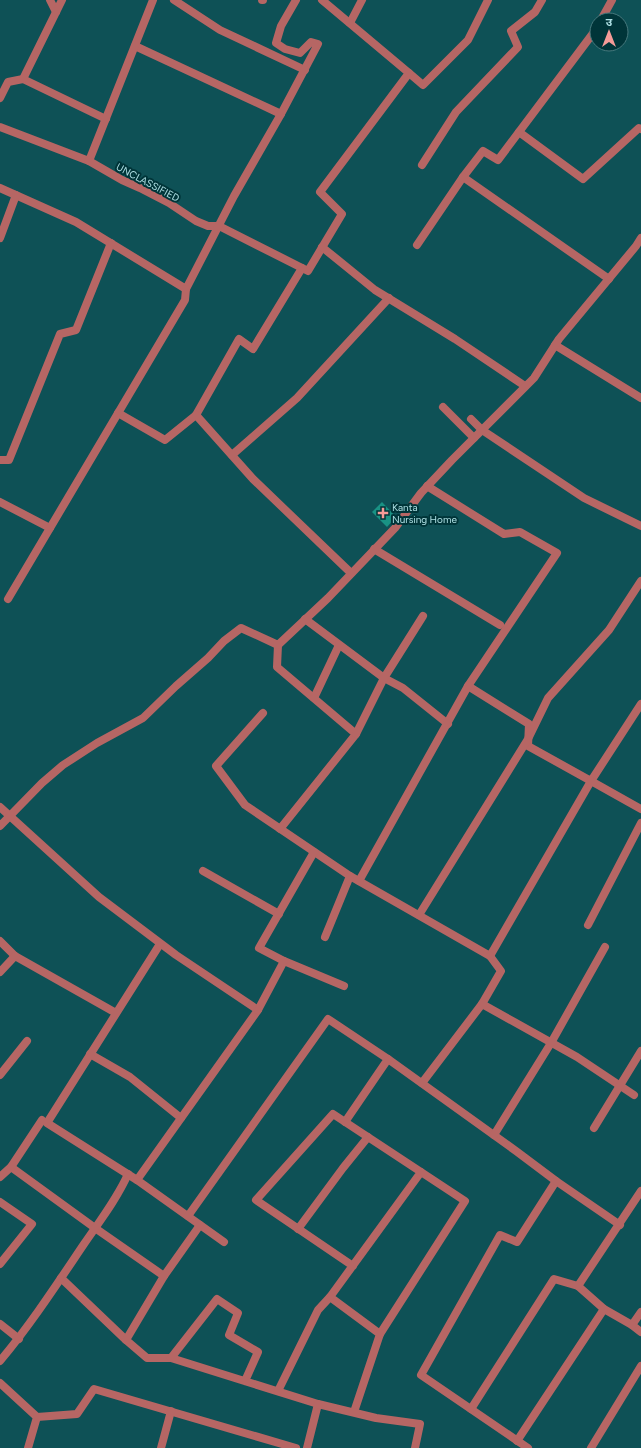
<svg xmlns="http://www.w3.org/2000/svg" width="641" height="1448" viewBox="0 0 641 1448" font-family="Figtree,'Noto Sans Devanagari',sans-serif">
	<rect width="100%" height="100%" fill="#0e5156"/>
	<!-- building -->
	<path fill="#199284" d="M 382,502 L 396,517 L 387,527 L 372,512 Z"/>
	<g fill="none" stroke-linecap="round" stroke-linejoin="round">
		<!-- minor -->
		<g stroke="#b66664" stroke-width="8">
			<path d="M 50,0 L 56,12"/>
			<path d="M 174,0 L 220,30 L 305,70"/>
			<path d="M 262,0 L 263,0"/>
			<path d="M 601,20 L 612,0"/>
			<path d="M 350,23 L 362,0"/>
			<path d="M 135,46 L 281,114"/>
			<path d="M 409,73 L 423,85 L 468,40 L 488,0"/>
			<path d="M 23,79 L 106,119"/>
			<path d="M 0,98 L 8,82 L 23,79 L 62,0"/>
			<path d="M 0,127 L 89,161 L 153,0"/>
			<path d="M 519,132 L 583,179 L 639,128 L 641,129"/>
			<path d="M 89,161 L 122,180 L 140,188 L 169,203 L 196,221 L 208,226 L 219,226 L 308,271 L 342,214 L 320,192 L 409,73 L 322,0"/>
			<path d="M 422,165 L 456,112 L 518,47 L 511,31 L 535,12 L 542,0"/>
			<path d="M 463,177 L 483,151 L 498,160 L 597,28"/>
			<path d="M 0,188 L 76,222 L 186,289 L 234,196 L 281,114 L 318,44 L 311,42 L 300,53 L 285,49 L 276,43 L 281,26 L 296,0"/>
			<path d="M 0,238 L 16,195"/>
			<path d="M 417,245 L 463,177 L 609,279"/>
			<path d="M 322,247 L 375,290 L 455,339 L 525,386"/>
			<path d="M 302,268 L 253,349 L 239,339 L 196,415 L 253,479 L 351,573"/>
			<path d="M 555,345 L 641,398"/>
			<path d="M 443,407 L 474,438"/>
			<path d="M 118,413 L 165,440 L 196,415"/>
			<path d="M 471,419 L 482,430 L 584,498 L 641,526"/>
			<path d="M 232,455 L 297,398 L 389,298"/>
			<path d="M 0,460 L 9,460 L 60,334 L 76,330 L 111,243"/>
			<path d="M 427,486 L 504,534 L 520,532 L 557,553 L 468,686 L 529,724 L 528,746 L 591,781 L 641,704"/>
			<path d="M 0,502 L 50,528"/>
			<path d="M 374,549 L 500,625"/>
			<path d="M 8,599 L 185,300 L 186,289"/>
			<path d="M 305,619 L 384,678 L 403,688 L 448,724"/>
			<path d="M 278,645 L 277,667 L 356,734 L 280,829"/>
			<path d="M 314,698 L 339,645"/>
			<path d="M 263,713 L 216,766 L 245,805 L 350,876 L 490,956 L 591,781 L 641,809"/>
			<path d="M 356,734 L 384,678 L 423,616"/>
			<path d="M 0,807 L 99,897 L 176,955 L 258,1010 L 137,1180 L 224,1242"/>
			<path d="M 0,826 L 42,783 L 63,765 L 97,743 L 143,718 L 176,686 L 208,658 L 224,641 L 241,628 L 278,645 L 328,598 L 395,528 L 421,493 L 452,460 L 534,378 L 559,339 L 636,246 L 641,238"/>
			<path d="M 203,871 L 279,914"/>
			<path d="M 359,881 L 468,686"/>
			<path d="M 419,915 L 528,739 L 548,698 L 609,630 L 641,581"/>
			<path d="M 588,925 L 641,823"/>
			<path d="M 325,937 L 350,876"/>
			<path d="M 0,941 L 15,956 L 116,1013"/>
			<path d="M 284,961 L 344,986"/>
			<path d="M 0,972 L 15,956"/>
			<path d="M 482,1004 L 577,1057 L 634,1095"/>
			<path d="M 258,1010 L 284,961 L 259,948 L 314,852"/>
			<path d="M 90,1054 L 130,1077 L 181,1118"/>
			<path d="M 388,1059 L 516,1151 L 556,1181 L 517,1242 L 500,1235 L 421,1375 L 528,1448"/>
			<path d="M 0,1075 L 27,1041"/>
			<path d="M 422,1083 L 482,1004 L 501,971 L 490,956"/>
			<path d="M 594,1128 L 641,1051"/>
			<path d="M 494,1135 L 551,1043 L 605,947"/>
			<path d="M 11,1167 L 95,1228 L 164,1276"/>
			<path d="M 0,1177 L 11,1167 L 42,1120"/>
			<path d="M 137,1180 L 47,1123 L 160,944"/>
			<path d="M 556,1181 L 620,1225"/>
			<path d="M 0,1202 L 32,1224 L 0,1264"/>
			<path d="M 188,1216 L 328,1019 L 388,1059 L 345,1122"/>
			<path d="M 298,1229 L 343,1168 L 368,1137"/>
			<path d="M 353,1266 L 256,1200 L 333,1114 L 421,1172 L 330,1297 L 380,1334 L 354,1412"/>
			<path d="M 61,1278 L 126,1340 L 147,1358 L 171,1358"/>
			<path d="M 641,1312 L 632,1325 L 641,1332"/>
			<path d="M 0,1324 L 19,1339"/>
			<path d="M 632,1325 L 604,1309 L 578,1286 L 641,1191"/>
			<path d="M 380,1334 L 465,1201 L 421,1172"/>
			<path d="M 126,1340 L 164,1276 L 200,1225"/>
			<path d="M 0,1361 C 31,1324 57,1284 84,1244 C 99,1222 117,1199 128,1174"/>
			<path d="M 245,1381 L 258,1352 L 229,1335 L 238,1313 L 217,1299 L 171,1358 L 318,1404 L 307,1448"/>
			<path d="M 0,1383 L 37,1417 L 28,1448"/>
			<path d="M 278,1391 L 318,1310 L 330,1297"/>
			<path d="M 318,1404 L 376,1418 L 420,1424 L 415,1448"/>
			<path d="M 471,1409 L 554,1279 L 578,1286"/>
			<path d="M 37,1417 L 77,1414 L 94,1389 L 296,1448"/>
			<path d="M 517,1441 L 604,1309"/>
			<path d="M 161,1448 L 171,1411"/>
			<path d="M 591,1448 L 641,1366"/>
		</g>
	</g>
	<!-- markers -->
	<path fill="#f59b98" stroke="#003539" stroke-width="1.5" d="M381 507h4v4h4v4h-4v4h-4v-4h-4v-4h4z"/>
	<g text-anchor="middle" stroke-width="4" stroke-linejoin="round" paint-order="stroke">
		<!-- street labels -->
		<g font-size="10" fill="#aee0e4" stroke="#003539">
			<text transform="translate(148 182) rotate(28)" y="4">UNCLASSIFIED</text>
		</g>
		<!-- poi labels -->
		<g font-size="10" fill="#aee0e4" stroke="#003539" text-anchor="start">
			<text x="392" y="511">Kanta<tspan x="392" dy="12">Nursing Home</tspan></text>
		</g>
	</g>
	<!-- north arrow -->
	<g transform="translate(609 32)"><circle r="19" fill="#003539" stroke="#46797d"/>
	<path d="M0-3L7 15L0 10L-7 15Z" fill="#f59b98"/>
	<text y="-6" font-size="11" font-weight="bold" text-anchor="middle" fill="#aee0e4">उ</text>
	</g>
</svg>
